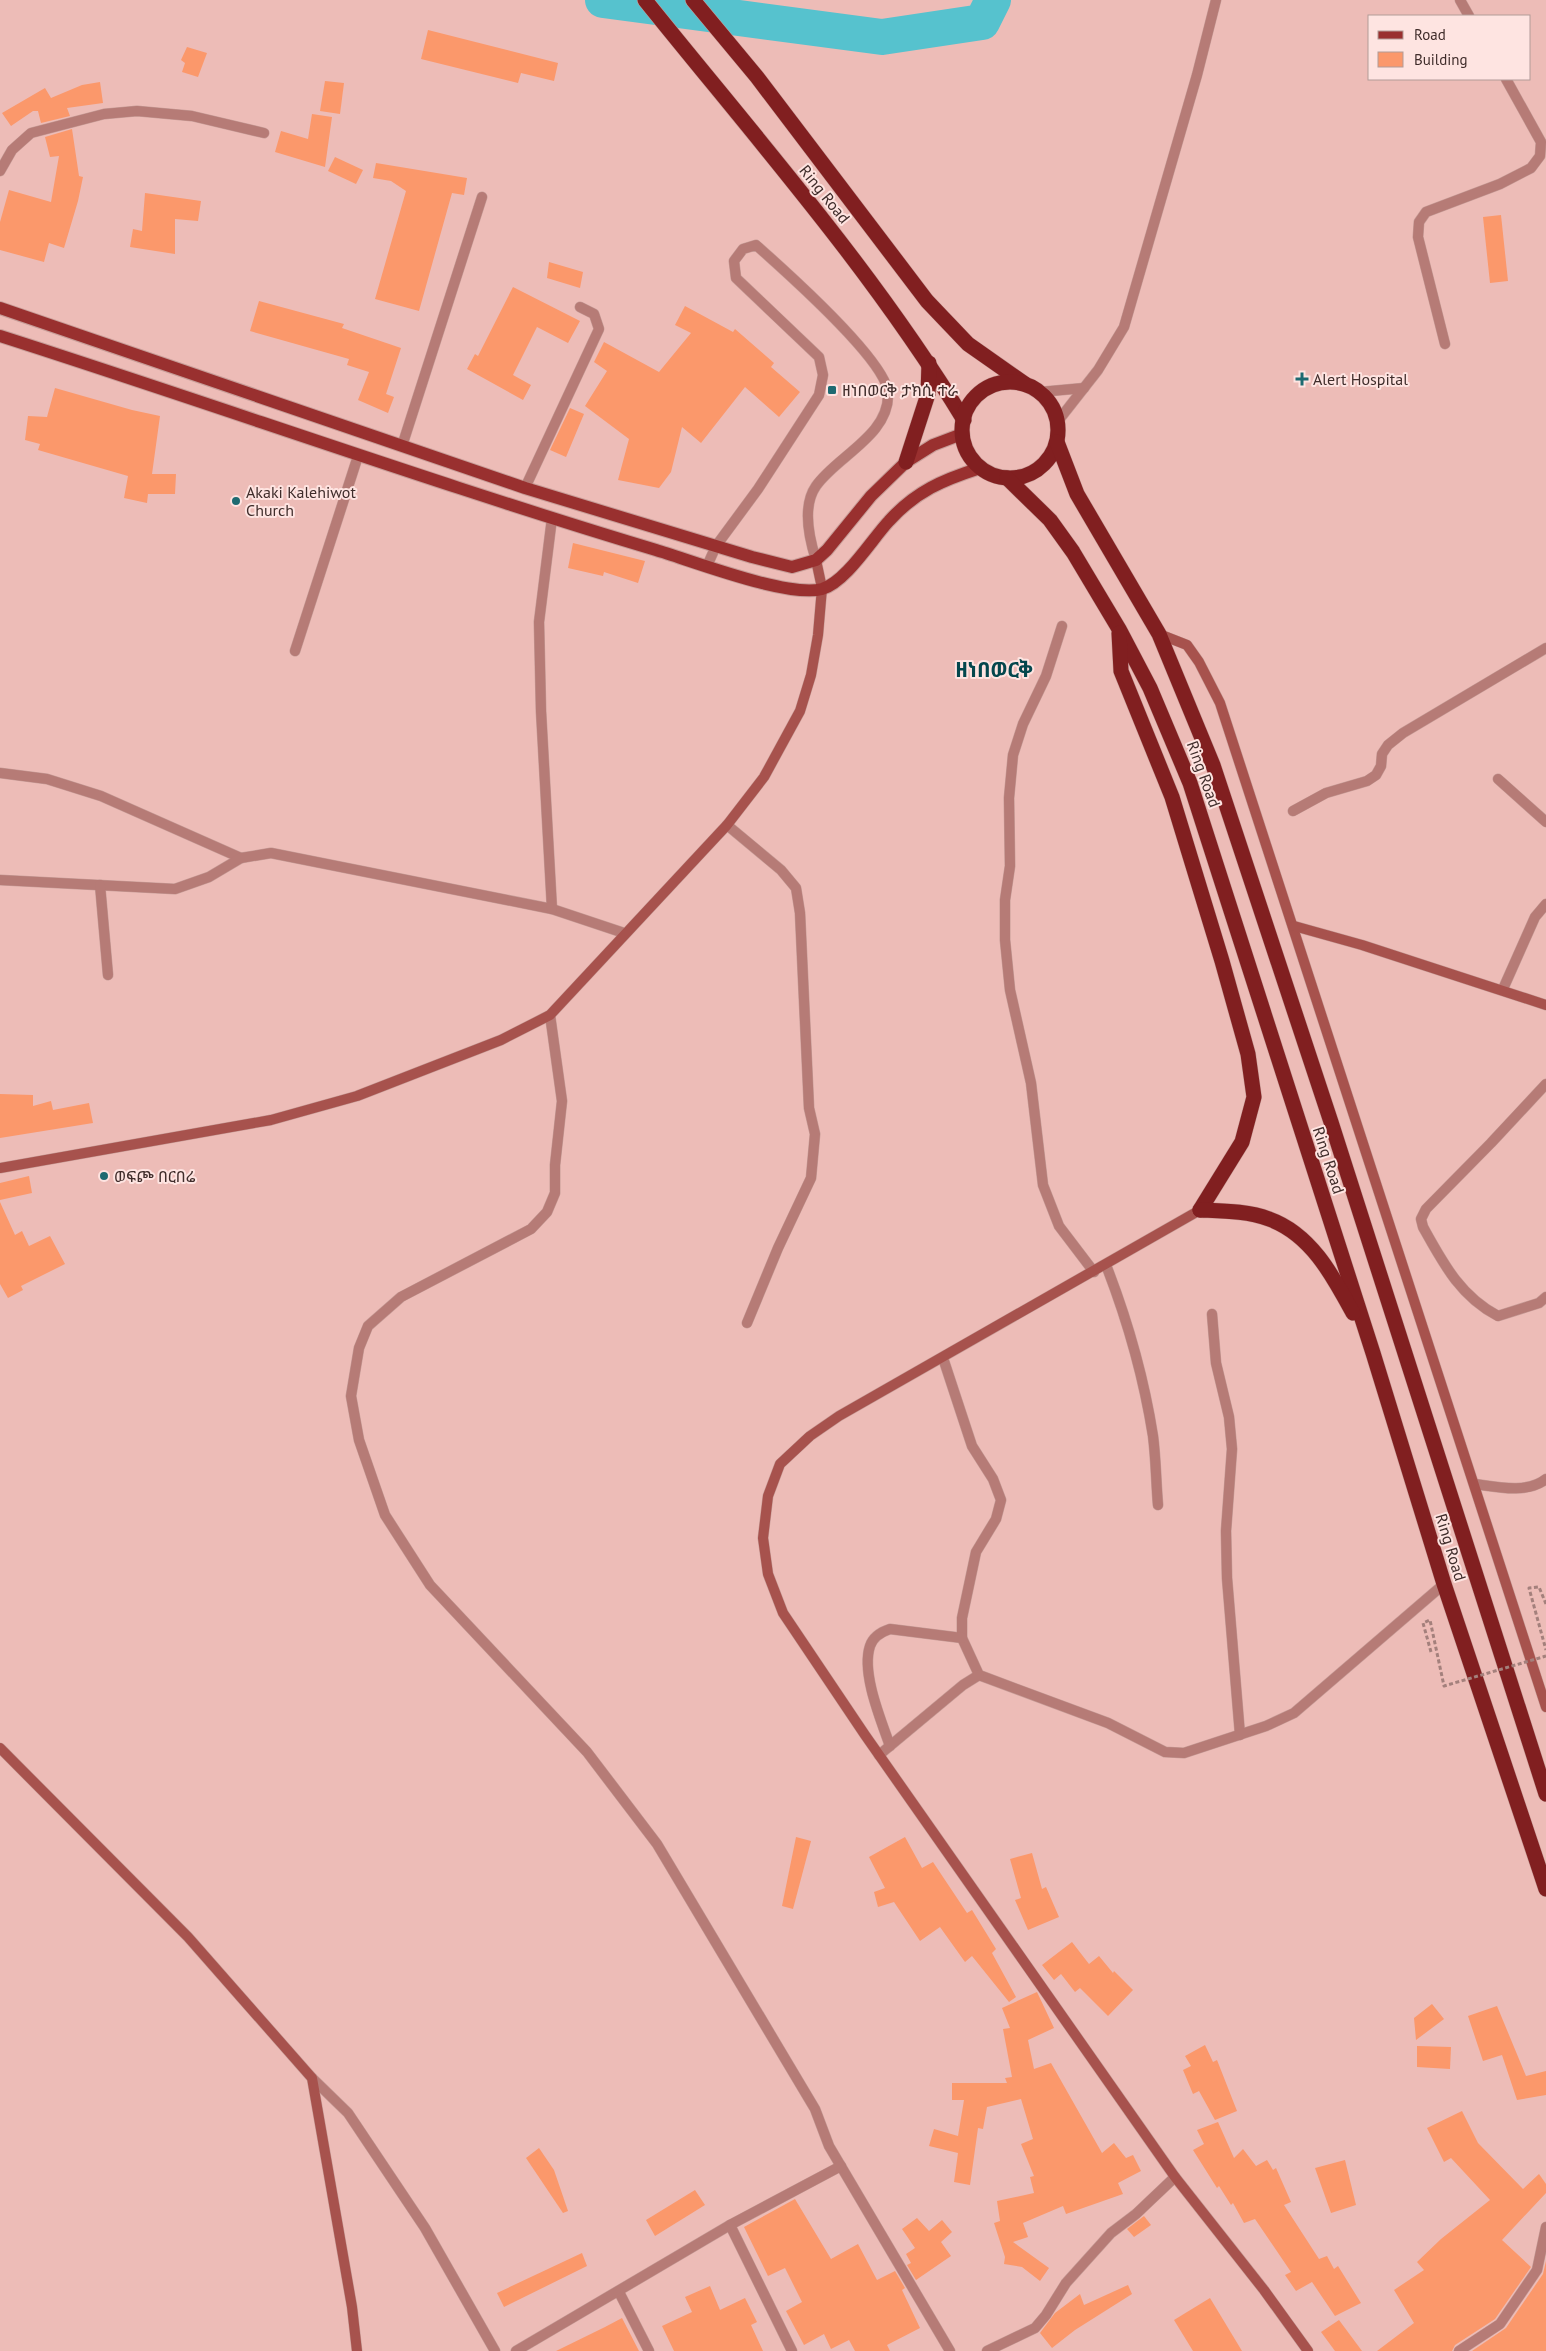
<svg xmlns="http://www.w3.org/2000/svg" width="1546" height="2351" viewBox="0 0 1546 2351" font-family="'PT Sans','Noto Sans Ethiopic',sans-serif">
	<rect width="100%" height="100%" fill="#edbcb7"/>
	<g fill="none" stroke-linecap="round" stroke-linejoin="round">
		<!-- river -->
		<path stroke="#56c2ce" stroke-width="36" d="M 603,0 L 882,37 L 982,22 L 993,0"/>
	</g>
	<!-- building -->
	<g fill="#fb986b">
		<path d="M 428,30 L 558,63 L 554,81 L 521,73 L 518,83 L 421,59 Z"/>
		<path d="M 187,47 L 207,53 L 198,77 L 182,72 L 185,63 L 181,60 Z"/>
		<path d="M 325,81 L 344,83 L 340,114 L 320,111 Z"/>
		<path d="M 100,82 L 103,103 L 67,108 L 70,116 L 41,123 L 38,111 L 33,111 L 11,126 L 2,113 L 45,88 L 51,98 L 82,85 Z"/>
		<path d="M 312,114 L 332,117 L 325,167 L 275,152 L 281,131 L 308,139 Z"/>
		<path d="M 72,129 L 79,176 L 83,177 L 78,201 L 64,248 L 49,243 L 44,262 L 0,250 L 0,222 L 9,190 L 51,202 L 59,156 L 50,157 L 45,137 Z"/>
		<path d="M 335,157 L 363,170 L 356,184 L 328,171 Z"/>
		<path d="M 376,163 L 467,178 L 464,195 L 452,193 L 419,311 L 375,299 L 406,191 L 391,181 L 373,178 Z"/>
		<path d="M 145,193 L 201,201 L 198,221 L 175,219 L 175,254 L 130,247 L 133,229 L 142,231 Z"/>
		<path d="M 1501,215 L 1508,281 L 1490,283 L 1483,217 Z"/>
		<path d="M 549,262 L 583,272 L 580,288 L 547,278 Z"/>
		<path d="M 513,287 L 580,321 L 568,343 L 537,327 L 513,375 L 531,385 L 523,400 L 467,369 L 475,354 L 478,356 Z"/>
		<path d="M 259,301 L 344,324 L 342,328 L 401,348 L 386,394 L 394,397 L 388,413 L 358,400 L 369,372 L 347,365 L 349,359 L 250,331 Z"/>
		<path d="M 685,306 L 733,332 L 735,329 L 774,363 L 771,367 L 800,392 L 779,417 L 745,387 L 701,443 L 682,427 L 671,472 L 659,488 L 618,480 L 629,439 L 585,406 L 607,371 L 594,362 L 604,342 L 659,372 L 691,333 L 675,325 Z"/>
		<path d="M 55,388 L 132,410 L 160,416 L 152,474 L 176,474 L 175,494 L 148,494 L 147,503 L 124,498 L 128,476 L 38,450 L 40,444 L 25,440 L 28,416 L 47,417 Z"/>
		<path d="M 570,408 L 584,414 L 566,457 L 550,450 Z"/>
		<path d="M 573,543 L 645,561 L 638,583 L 604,572 L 603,576 L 568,568 Z"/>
		<path d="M 0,1094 L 33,1095 L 33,1106 L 51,1101 L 53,1110 L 89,1103 L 93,1123 L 0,1138 Z"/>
		<path d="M 29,1176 L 32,1193 L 0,1200 L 0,1183 Z"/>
		<path d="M 0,1202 L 15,1235 L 22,1231 L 29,1246 L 50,1236 L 65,1264 L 21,1286 L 23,1290 L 8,1298 L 0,1284 Z"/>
		<path d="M 796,1837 L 811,1841 L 793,1909 L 782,1906 Z"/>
		<path d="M 905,1837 L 922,1868 L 933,1862 L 967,1913 L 972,1910 L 996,1949 L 992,1953 L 1016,1997 L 1009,2002 L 972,1956 L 965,1962 L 940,1927 L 920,1941 L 894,1902 L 878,1907 L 874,1892 L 885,1888 L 869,1857 Z"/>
		<path d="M 1032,1853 L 1042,1889 L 1046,1887 L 1059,1917 L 1028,1930 L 1015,1900 L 1021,1898 L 1010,1859 Z"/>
		<path d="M 1072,1942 L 1089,1964 L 1099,1956 L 1113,1973 L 1114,1971 L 1133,1990 L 1108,2016 L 1080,1988 L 1075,1992 L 1061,1974 L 1054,1980 L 1042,1965 Z"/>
		<path d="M 1037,1992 L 1054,2028 L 1028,2040 L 1034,2069 L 1051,2063 L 1102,2153 L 1114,2143 L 1126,2158 L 1133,2155 L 1141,2171 L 1118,2183 L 1123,2194 L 1066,2214 L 1063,2206 L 1023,2223 L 1028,2237 L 1013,2242 L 1049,2268 L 1040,2281 L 1022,2267 L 1004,2264 L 1005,2257 L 994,2223 L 1000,2221 L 997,2201 L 1034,2193 L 1030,2177 L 1034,2176 L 1021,2144 L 1033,2139 L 1021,2099 L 987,2107 L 983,2129 L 978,2128 L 970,2185 L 954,2182 L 958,2153 L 929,2146 L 934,2129 L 958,2136 L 964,2100 L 952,2100 L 952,2083 L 1007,2083 L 1005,2078 L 1012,2077 L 1003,2029 L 1010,2028 L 1002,2008 Z"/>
		<path d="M 1432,2004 L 1444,2019 L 1416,2040 L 1414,2018 Z"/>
		<path d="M 1497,2006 L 1526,2076 L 1546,2071 L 1546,2095 L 1517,2100 L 1502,2055 L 1483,2061 L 1468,2016 Z"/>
		<path d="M 1205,2045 L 1213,2062 L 1217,2060 L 1237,2111 L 1215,2120 L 1199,2091 L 1193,2094 L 1183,2070 L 1191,2066 L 1185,2056 Z"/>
		<path d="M 1417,2046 L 1451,2047 L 1450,2069 L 1417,2067 Z"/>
		<path d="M 1462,2111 L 1478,2143 L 1523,2189 L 1539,2174 L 1546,2184 L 1546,2193 L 1502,2240 L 1531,2267 L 1495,2319 L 1455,2345 L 1452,2351 L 1377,2351 L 1414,2323 L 1394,2290 L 1424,2270 L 1417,2262 L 1441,2239 L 1490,2200 L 1451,2158 L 1444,2162 L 1427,2128 Z"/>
		<path d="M 1218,2122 L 1234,2158 L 1243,2149 L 1256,2166 L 1267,2160 L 1273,2170 L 1276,2168 L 1291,2202 L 1284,2205 L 1319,2259 L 1327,2256 L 1334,2269 L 1338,2266 L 1361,2303 L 1335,2316 L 1312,2282 L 1296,2291 L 1285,2275 L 1291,2272 L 1255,2219 L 1244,2223 L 1233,2203 L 1231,2205 L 1219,2186 L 1217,2188 L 1193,2150 L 1204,2144 L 1197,2130 Z"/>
		<path d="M 539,2148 L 554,2170 L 568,2211 L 563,2213 L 526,2158 Z"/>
		<path d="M 1345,2160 L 1356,2205 L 1331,2213 L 1315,2168 Z"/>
		<path d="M 695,2190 L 705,2205 L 655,2236 L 646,2220 Z"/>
		<path d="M 795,2199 L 831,2259 L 858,2244 L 877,2280 L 895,2271 L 905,2288 L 902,2290 L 920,2328 L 887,2345 L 890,2351 L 855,2351 L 849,2340 L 831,2349 L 824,2334 L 804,2345 L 786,2311 L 802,2302 L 785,2268 L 768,2276 L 744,2227 Z"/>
		<path d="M 1144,2216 L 1151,2225 L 1134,2237 L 1127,2229 Z"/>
		<path d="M 917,2218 L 929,2231 L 942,2220 L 952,2232 L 941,2242 L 951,2256 L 916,2280 L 907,2265 L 911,2263 L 906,2254 L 915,2248 L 902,2229 Z"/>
		<path d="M 582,2253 L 587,2266 L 504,2307 L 497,2293 Z"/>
		<path d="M 1546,2261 L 1546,2351 L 1472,2351 L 1506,2328 L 1543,2274 Z"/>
		<path d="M 1128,2285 L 1132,2294 L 1075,2330 L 1052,2348 L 1040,2333 L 1055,2313 L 1080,2294 L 1084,2305 Z"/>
		<path d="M 710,2286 L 720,2310 L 745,2298 L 757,2322 L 751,2325 L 763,2351 L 674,2351 L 662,2326 L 692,2312 L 685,2297 Z"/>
		<path d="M 1210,2298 L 1242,2351 L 1193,2351 L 1174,2320 Z"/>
		<path d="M 622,2318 L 639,2351 L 556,2351 L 605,2327 Z"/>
		<path d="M 1339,2320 L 1362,2351 L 1335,2351 L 1321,2332 Z"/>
	</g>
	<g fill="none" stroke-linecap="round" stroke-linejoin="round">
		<defs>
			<g id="lane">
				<path d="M 1460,0 L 1469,16"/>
				<path d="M 1445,344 L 1418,237 L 1419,222 L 1426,212 L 1500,184 L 1531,168 L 1540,156 L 1541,142 L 1506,79"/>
				<path d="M 1040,392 L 1084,388"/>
				<path d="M 1058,421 L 1098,370 L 1124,327 L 1197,75 L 1216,0"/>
				<path d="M 525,488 L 599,329 L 594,314 L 580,307"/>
				<path d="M 707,566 L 716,546 L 758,489 L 819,395 L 823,375 L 819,357 L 736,278 L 734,261 L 743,249 L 756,245 C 783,269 887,361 888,393 C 890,435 837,456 816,486 C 802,506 809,538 816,560"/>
			</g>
			<g id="street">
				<path d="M 0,171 L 12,150 L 31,133 L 104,114 L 137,111 L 192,116 L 264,133"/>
				<path d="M 402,446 L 482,197"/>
				<path d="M 1062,626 L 1046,676 L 1023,724 L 1013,755 L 1009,798 L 1010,866 L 1005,900 L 1005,940 L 1010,990 L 1031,1083 L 1043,1185 L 1059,1226 L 1094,1272"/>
				<path d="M 295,651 L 358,456"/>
				<path d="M 0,773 L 47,779 L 101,796 L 241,858"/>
				<path d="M 1498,779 L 1546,822"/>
				<path d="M 1293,811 L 1326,793 L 1367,781 L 1376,775 L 1381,766 L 1382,754 L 1388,745 L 1403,733 L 1546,648"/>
				<path d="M 727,825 L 781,870 L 796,888 L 800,913 L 809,1108 L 815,1134 L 811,1178 L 778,1248 L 747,1323"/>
				<path d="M 0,880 L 175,889 L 209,877 L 241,858 L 271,853 L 552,909 L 624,933"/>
				<path d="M 100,885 L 108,975"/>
				<path d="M 552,909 L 541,711 L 539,622 L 552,518"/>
				<path d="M 1503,989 L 1535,917 L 1546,904"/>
				<path d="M 550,1015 L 562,1101 L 555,1165 L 555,1193 L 547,1212 L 531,1229 L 401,1297 L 368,1326 L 359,1348 L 351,1396 L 359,1440 L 385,1515 L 430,1585 L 587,1752 L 657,1844 L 815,2109 L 829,2146 L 950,2351"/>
				<path d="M 1546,1084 L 1491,1143 L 1426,1209 L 1421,1219 L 1423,1227 C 1443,1263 1460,1296 1498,1316 L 1539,1303 L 1546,1297"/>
				<path d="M 1106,1265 C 1127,1319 1144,1379 1153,1436 C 1156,1459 1156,1482 1158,1505"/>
				<path d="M 1212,1314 L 1216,1363 L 1229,1417 L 1232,1449 L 1226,1531 L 1227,1578 L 1240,1735"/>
				<path d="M 943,1358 L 972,1446 L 993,1479 L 1001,1500 L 996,1519 L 976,1552 L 962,1618 L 962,1638 L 979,1675 L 1108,1723 L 1165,1752 L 1184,1753 L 1266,1726 L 1294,1713 L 1444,1584"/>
				<path d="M 1475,1484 C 1497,1487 1527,1494 1546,1479"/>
				<path d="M 890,1746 C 881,1720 861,1673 870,1646 C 873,1637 881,1632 890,1629 L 962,1638"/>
				<path d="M 879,1755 L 963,1685 L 979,1675"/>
				<path d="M 312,2078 L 348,2113 L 425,2228 L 495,2351"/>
				<path d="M 730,2225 L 792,2351"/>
				<path d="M 619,2292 L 649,2351"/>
				<path d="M 516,2351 L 730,2225 L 841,2166"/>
				<path d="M 987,2351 L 1035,2328 L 1046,2315 L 1066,2283 L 1111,2233 L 1136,2214 L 1175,2177"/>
				<path d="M 1459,2351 L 1500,2324 L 1537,2270 L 1546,2227"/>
			</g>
			<g id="secondary">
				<path d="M 1159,634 L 1187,645 L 1199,662 L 1220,703 L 1546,1707"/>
				<path d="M 1294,926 L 1362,945 L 1546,1005"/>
				<path d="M 0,1168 L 271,1120 L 357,1096 L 501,1040 L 550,1015 L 727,825 L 764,777 L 800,711 L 811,675 L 818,635 L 822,588 L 816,560"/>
				<path d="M 1200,1210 L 839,1416 L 810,1436 L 780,1464 L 768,1496 L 763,1538 L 768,1574 L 783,1613 L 865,1735 L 1175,2177 L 1264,2290 L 1308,2351"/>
				<path d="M 0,1748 L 188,1937 L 312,2078 L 352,2307 L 357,2351"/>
			</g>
			<g id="primary">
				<path d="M 0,308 L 525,488 L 752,557 L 792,567 L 816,560 L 827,550 L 871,496 L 906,462 L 933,445 L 962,434"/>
				<path d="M 0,336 C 219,406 436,484 656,550 C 693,561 788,598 822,589 C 846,582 872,539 889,521 C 916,491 943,480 980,468"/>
			</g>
			<g id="highway">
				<path d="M 645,0 C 755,137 872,269 964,420"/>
				<path d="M 693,0 L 757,77 L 927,301 L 968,344 L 1025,384"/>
				<circle cx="1010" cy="430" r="48"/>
				<path d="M 1057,442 L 1077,494 L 1159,634 L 1213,765 L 1331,1122 L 1546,1794"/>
				<path d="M 906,462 L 928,394 L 929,363"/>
				<path d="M 1007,478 L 1050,520 L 1073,552 L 1119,629 L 1150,688 L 1190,783 L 1373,1353 L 1444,1584 L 1546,1889"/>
				<path d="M 1119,633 L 1121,671 L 1172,797 L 1222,961 L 1248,1054 L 1254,1097 L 1242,1142 L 1200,1210"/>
				<path d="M 1200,1210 C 1223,1211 1248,1211 1269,1219 C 1311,1234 1333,1276 1353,1313"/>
			</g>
		</defs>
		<!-- lane casing -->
		<use href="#lane" stroke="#c79d98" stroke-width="11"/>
		<!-- street casing -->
		<use href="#street" stroke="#c79d98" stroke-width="11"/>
		<!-- secondary casing -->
		<use href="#secondary" stroke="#c79d98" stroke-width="11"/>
		<!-- primary casing -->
		<use href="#primary" stroke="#c79d98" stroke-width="14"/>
		<!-- highway casing -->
		<use href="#highway" stroke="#c79d98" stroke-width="16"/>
		<!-- path -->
		<path stroke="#a4807c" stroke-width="3" stroke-dasharray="4 2.5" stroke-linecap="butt" d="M 1546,1604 L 1539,1587 L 1529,1588 L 1546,1650"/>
		<!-- lane -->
		<use href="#lane" stroke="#b67b76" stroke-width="10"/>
		<!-- street -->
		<use href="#street" stroke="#b67b76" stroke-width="10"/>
		<!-- secondary -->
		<use href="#secondary" stroke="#a7524d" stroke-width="10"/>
		<!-- primary -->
		<use href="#primary" stroke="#99302f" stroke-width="12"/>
		<!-- highway -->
		<use href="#highway" stroke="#811f20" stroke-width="15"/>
		<!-- path-bridge -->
		<path stroke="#a4807c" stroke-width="3" stroke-dasharray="4 2.5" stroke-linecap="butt" d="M 1431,1652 L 1423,1623 L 1430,1620 L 1444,1686 L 1546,1656"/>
	</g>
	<!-- markers -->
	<g fill="#1e6a71" stroke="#fee4e1" stroke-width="2">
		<path d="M1299.5 371.5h5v5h5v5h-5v5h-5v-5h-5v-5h5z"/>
		<rect x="827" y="385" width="10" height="10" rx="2.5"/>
		<circle cx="236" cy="501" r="5"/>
		<circle cx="104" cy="1176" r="5"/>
	</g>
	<g text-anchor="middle" stroke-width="4" stroke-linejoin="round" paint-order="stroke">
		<!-- street labels -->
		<g font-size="16" fill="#402d2b" stroke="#fee4e1">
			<text transform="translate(825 194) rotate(51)" y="6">Ring Road</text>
			<text transform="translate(1204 774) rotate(70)" y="6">Ring Road</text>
			<text transform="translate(1329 1160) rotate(72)" y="6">Ring Road</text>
			<text transform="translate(1451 1547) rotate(73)" y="6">Ring Road</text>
		</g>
		<!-- poi labels -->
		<g font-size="16" fill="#402d2b" stroke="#fee4e1" text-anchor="start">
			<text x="1313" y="385">Alert Hospital</text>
			<text x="842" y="396">ዘነበወርቅ ታክሲ ተራ</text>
			<text x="246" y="498">Akaki Kalehiwot<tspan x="246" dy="18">Church</tspan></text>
			<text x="114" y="1182">ወፍጮ በርበሬ</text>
		</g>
		<!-- district labels -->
		<g font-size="21" font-weight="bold" fill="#04474d" stroke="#fee4e1">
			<text x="994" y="677">ዘነበወርቅ</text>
		</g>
	</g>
	<!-- legend -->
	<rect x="1368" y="15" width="162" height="65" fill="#fee4e1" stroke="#b29b98"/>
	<rect x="1378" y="31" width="25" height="8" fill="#99302f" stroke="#b29b98"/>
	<text x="1414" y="40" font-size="15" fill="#402d2b">Road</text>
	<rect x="1378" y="52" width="25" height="15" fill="#fb986b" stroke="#b29b98"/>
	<text x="1414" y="65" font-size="15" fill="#402d2b">Building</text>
</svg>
